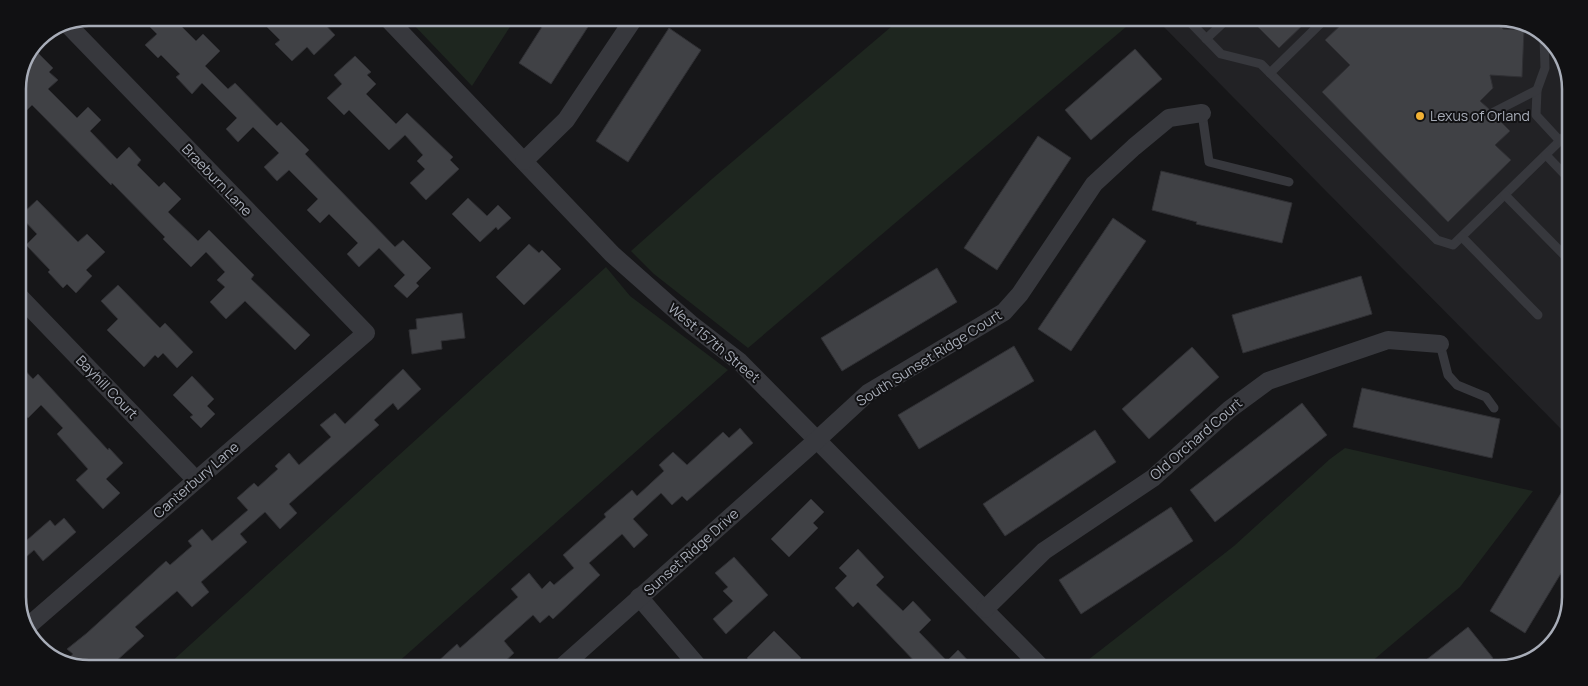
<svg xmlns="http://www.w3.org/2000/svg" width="1588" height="686" viewBox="0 0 1588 686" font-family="Manrope,sans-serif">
	<rect width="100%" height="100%" fill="#161618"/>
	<!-- built -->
	<path fill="#222225" d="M 1159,22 L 1526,23 L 1556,46 L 1570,85 L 1567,435 Z"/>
	<!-- green -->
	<g fill="#1e261f">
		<path d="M 413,19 L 515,19 L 472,86 L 411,22 Z"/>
		<path d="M 898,21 L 1133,21 L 748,348 L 654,274 L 631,251 L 712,179 Z"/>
		<path d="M 606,267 L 630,296 L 728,370 L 396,664 L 169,664 Z"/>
		<path d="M 1345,448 L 1533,491 L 1460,587 L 1364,668 L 1079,667 L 1234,546 L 1330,459 Z"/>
	</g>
	<!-- building -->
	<g fill="#404145" stroke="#303034">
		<path d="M 141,18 L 173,18 L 196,41 L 203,34 L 220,51 L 205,66 L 228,89 L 235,83 L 277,126 L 281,122 L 309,150 L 305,154 L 395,247 L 403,240 L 431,268 L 416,283 L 419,286 L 407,298 L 394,286 L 405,275 L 379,248 L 359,267 L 347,254 L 358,243 L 329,214 L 320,223 L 307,210 L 318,199 L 289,170 L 277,181 L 264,167 L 279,153 L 253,127 L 238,142 L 226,129 L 237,118 L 202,83 L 192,94 L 176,77 L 180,74 L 161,55 L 158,58 L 145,45 L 157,34 Z"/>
		<path d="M 258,18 L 319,18 L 335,35 L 314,55 L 307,47 L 292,61 L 275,44 L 280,40 Z"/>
		<path d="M 547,19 L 593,19 L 551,84 L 519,63 Z"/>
		<path d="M 1253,22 L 1306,22 L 1279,48 Z"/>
		<path d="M 1344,22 L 1500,23 L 1503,29 L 1524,30 L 1522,77 L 1490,75 L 1493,88 L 1480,101 L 1489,109 L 1490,117 L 1497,118 L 1510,131 L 1495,145 L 1511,160 L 1448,222 L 1322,92 L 1350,65 L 1325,40 Z"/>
		<path d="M 669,28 L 701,50 L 628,162 L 596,141 Z"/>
		<path d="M 1135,49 L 1162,79 L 1091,140 L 1065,110 Z"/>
		<path d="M 37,52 L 53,68 L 49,72 L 58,80 L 48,89 L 77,118 L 88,107 L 101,120 L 90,131 L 117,159 L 129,147 L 141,160 L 137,165 L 159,187 L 164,182 L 181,199 L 168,212 L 198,241 L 209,230 L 254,275 L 251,279 L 310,335 L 295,350 L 245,301 L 226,319 L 210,302 L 225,287 L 217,280 L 225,272 L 206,252 L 191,267 L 163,239 L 165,237 L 112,183 L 111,185 L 32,105 L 25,112 L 18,105 L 18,85 L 29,60 Z"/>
		<path d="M 355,56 L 371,72 L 367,75 L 376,84 L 366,94 L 396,124 L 407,113 L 453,157 L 450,160 L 459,169 L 426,200 L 410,183 L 425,169 L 417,161 L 423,155 L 405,135 L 389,150 L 349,110 L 344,115 L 327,98 L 342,84 L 334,75 Z"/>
		<path d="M 1038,136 L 1071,158 L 997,270 L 964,248 Z"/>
		<path d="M 1161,171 L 1292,203 L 1282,243 L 1196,224 L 1197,222 L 1152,210 Z"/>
		<path d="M 468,198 L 487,216 L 498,205 L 511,218 L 498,230 L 496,227 L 480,242 L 452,214 Z"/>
		<path d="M 37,200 L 78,242 L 87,234 L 105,252 L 86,270 L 92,276 L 76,293 L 67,284 L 63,288 L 48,272 L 50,270 L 26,245 L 37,234 L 20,216 Z"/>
		<path d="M 1113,218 L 1146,241 L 1071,351 L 1038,329 Z"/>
		<path d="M 529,244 L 539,253 L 542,250 L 561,269 L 524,305 L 496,277 Z"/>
		<path d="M 937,268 L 957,302 L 842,371 L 821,338 Z"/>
		<path d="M 1361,276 L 1372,314 L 1243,353 L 1232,315 Z"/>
		<path d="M 118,285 L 160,328 L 165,323 L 193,352 L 177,368 L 163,353 L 158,358 L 155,355 L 144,367 L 107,330 L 118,319 L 101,301 Z"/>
		<path d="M 462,313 L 465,338 L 441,341 L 442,349 L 412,354 L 409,330 L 417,329 L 416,319 Z"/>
		<path d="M 1014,346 L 1034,381 L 919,449 L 898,415 Z"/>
		<path d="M 1192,347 L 1219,377 L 1149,439 L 1122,409 Z"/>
		<path d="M 18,363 L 33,379 L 38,374 L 108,450 L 109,448 L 123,463 L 106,479 L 120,493 L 103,509 L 76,480 L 88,469 L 57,434 L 63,428 L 41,405 L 28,418 L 18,407 Z"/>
		<path d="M 403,369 L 421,389 L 398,410 L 393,403 L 374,420 L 379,425 L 289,504 L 297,513 L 280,529 L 265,512 L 240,534 L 247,542 L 201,582 L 209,592 L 192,607 L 177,591 L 135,627 L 144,636 L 114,663 L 62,663 L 73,654 L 67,649 L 87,633 L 166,561 L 170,565 L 192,546 L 188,541 L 202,529 L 212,541 L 248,510 L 237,498 L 254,483 L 258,487 L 278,469 L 275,466 L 289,453 L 299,465 L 331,437 L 320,425 L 335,413 L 345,424 Z"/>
		<path d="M 192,376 L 214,399 L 207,406 L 215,414 L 201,428 L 190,417 L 193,415 L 173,395 Z"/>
		<path d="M 1362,388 L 1500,419 L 1492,458 L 1353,427 Z"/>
		<path d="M 1302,403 L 1327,435 L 1215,522 L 1190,490 Z"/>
		<path d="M 740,428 L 753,443 L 687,501 L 682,496 L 672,505 L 661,493 L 633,519 L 648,535 L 634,548 L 622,534 L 589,563 L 600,575 L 553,619 L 549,615 L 540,623 L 533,615 L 504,641 L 514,653 L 501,665 L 434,665 L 457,644 L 460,648 L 518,597 L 511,589 L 529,573 L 542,589 L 550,581 L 554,585 L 574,568 L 563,555 L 606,517 L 604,514 L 632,490 L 637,496 L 664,471 L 659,465 L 673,452 L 687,465 L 723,432 L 729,438 Z"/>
		<path d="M 1095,430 L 1116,462 L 1005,536 L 983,504 Z"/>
		<path d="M 1566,485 L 1566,565 L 1525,633 L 1490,611 Z"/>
		<path d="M 811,499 L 824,512 L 813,523 L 818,528 L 789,557 L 771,539 Z"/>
		<path d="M 1171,507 L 1193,541 L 1081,614 L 1059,580 Z"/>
		<path d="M 64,518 L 76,532 L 43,561 L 34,550 L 18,564 L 18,548 L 50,520 L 55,526 Z"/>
		<path d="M 858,549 L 884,577 L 876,585 L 903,611 L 913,601 L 931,620 L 919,632 L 947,661 L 958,650 L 974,667 L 919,666 L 858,602 L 853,607 L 835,588 L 847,576 L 839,568 Z"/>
		<path d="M 734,557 L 768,595 L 726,634 L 713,619 L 733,601 L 723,591 L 728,587 L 715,573 Z"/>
		<path d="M 1468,627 L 1493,658 L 1480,668 L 1416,668 Z"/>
		<path d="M 774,631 L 801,658 L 793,666 L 755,666 L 747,658 Z"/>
	</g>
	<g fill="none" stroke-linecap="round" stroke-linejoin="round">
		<!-- service -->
		<g stroke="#37383d" stroke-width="9">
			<path d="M 1190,22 L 1221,54 L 1261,64 L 1437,240 L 1453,245 L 1570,131"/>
			<path d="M 1544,37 L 1545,68 L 1537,90 L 1536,115 L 1560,141"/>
			<path d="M 1206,39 L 1224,22"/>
			<path d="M 1270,73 L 1322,22"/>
			<path d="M 1494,112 L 1537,90"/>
			<path d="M 1202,113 L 1209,162 L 1289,182"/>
			<path d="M 1546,155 L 1569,179"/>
			<path d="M 1505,195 L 1569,260"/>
			<path d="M 1462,237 L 1538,315"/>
			<path d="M 1440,344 L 1448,375 L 1457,385 L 1486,397 L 1494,408"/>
		</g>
		<!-- minor -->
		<g stroke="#37383d" stroke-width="18">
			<path d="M 388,19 L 612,254 L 692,325 L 740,362 L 1041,667"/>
			<path d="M 524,161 L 566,120 L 633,20"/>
			<path d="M 18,295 L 196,480"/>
			<path d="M 639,597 L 697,665"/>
			<path d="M 985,609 L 1044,551 L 1153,478 L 1230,409 L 1268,381 L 1388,340 L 1440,344"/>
			<path d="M 27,627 L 366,333 L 69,26"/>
			<path d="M 564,665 L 818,439 L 868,393 L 1004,312 L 1020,294 L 1094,184 L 1134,147 L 1169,118 L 1202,113"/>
		</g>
	</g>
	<!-- markers -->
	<circle fill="#f2b134" stroke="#111113" stroke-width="2" cx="1420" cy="116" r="5"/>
	<g text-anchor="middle" stroke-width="4" stroke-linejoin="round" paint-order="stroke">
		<!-- poi labels -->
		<g font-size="14" fill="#a8adb8" stroke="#111113" text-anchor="start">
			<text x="1430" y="121">Lexus of Orland</text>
		</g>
		<!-- street labels -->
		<g font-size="14" fill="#a8adb8" stroke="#111113">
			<text transform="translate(217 180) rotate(46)" y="5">Braeburn Lane</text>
			<text transform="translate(714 343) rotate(40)" y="5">West 157th Street</text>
			<text transform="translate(929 358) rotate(-32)" y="5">South Sunset Ridge Court</text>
			<text transform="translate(107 387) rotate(46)" y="5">Bayhill Court</text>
			<text transform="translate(1196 439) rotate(-41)" y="5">Old Orchard Court</text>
			<text transform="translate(196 480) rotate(-41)" y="5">Canterbury Lane</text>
			<text transform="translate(691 552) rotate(-42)" y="5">Sunset Ridge Drive</text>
		</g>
	</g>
	<!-- crop -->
	<path d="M0 0H1588V686H0ZM89 26H1499A63 63 0 0 1 1562 89V597A63 63 0 0 1 1499 660H89A63 63 0 0 1 26 597V89A63 63 0 0 1 89 26Z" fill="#111113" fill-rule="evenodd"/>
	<path fill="none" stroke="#a8adb8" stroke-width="2.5" d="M89 26H1499A63 63 0 0 1 1562 89V597A63 63 0 0 1 1499 660H89A63 63 0 0 1 26 597V89A63 63 0 0 1 89 26Z"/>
</svg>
